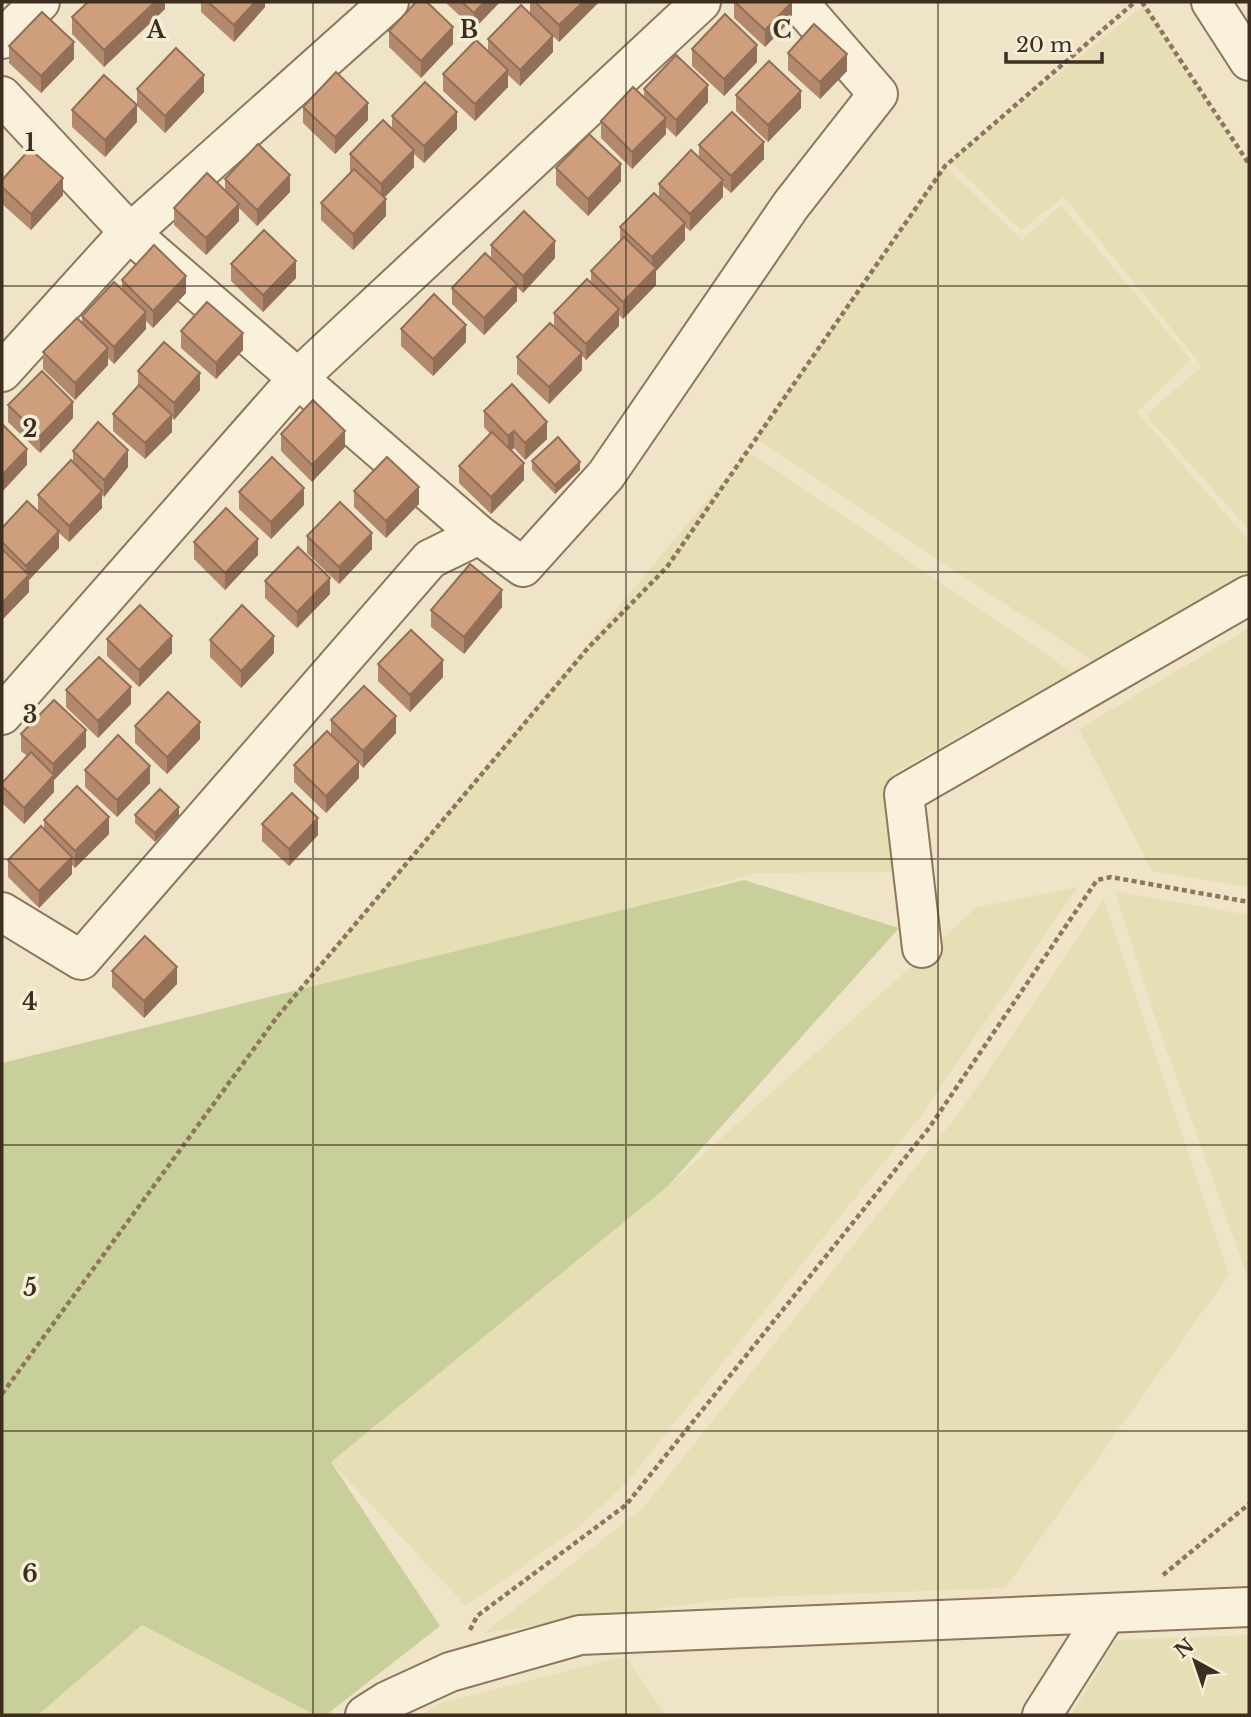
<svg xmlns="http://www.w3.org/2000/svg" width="1251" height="1717" viewBox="0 0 1251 1717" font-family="'Libre Baskerville',serif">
	<rect width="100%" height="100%" fill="#f0e4c8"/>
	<!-- farmland -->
	<g fill="#e6deb5">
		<path d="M 1144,5 L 1249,167 L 1249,530 L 1146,415 L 1202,366 L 1064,197 L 1021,230 L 951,161 Z"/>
		<path d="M 945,166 L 1022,240 L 1061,205 L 1191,360 L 1137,412 L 1249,541 L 1249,580 L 1100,666 L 756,439 Z"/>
		<path d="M 748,451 L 1073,673 L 892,774 L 893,872 L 755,873 L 277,1017 Z"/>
		<path d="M 1249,628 L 1249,887 L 1152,871 L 1079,729 Z"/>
		<path d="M 1078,887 L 920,1117 L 627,1482 L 580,1526 L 466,1606 L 331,1462 L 668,1186 L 977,907 Z"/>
		<path d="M 1115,891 L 1249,915 L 1249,1281 L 1151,1006 Z"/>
		<path d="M 1104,899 L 1229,1275 L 1005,1588 L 735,1598 L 484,1633 L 642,1509 L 962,1109 Z"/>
		<path d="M 142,1625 L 315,1715 L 38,1715 Z"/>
		<path d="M 1249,1635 L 1249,1715 L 1071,1715 L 1116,1640 Z"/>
		<path d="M 625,1656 L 666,1715 L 422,1715 L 440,1703 Z"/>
	</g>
	<!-- green -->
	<path fill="#c9cf9b" d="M 744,880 L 899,928 L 668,1186 L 331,1462 L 440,1626 L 326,1715 L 315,1715 L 142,1625 L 38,1715 L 2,1715 L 2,1063 Z"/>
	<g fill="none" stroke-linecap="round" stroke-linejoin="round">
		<defs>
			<g id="minor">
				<path d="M 1211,2 L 1249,61"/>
				<path d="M 2,39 L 40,2"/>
				<path d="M 2,96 L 130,233 L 479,535 L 523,567 L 606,475 L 791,205 L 878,94 L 798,2"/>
				<path d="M 2,372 L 117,245 L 389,2"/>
				<path d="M 2,715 L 299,377 L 701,2"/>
				<path d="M 2,912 L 81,960 L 430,559 L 479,535"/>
				<path d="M 922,948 L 904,794 L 1249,595"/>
				<path d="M 365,1715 L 387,1701 L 450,1672 L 580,1635 L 1249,1607"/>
				<path d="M 1042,1715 L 1106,1614"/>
			</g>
		</defs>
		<!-- minor casing -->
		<use href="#minor" stroke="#8d765c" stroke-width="42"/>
		<!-- path -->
		<g stroke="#8d765c" stroke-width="4.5" stroke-dasharray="5 3.5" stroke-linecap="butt">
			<path d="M 1142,2 L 1249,164"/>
			<path d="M 2,1394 L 277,1017 L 588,648 L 667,567 L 945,166 L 1135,2"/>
			<path d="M 1163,1575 L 1249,1504"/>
			<path d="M 470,1630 L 477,1616 L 626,1505 L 929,1128 L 1097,880 L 1111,877 L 1249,902"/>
		</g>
		<!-- minor -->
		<use href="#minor" stroke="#faf1dc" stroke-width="38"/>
	</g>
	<!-- wall -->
	<g fill="#b2896c">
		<path d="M 165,2 L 165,9 L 104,67 L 72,34 L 72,17 Z"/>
		<path d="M 201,2 L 265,2 L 265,7 L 234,42 L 201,12 Z"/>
		<path d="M 445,2 L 500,2 L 474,29 Z"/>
		<path d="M 530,2 L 599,2 L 559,42 L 553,36 L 553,52 L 520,86 L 508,75 L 508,87 L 475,121 L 443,91 L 443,74 L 488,51 L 488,39 L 530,13 Z"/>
		<path d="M 734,2 L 792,2 L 792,19 L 765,47 L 734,18 Z"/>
		<path d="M 389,31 L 453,44 L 421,78 L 389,47 Z"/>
		<path d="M 9,46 L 74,59 L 41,93 L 9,63 Z"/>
		<path d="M 692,49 L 757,62 L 724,96 L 692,66 Z"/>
		<path d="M 788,53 L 847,71 L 820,99 L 788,70 Z"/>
		<path d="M 137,89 L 204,92 L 165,133 L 137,106 L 137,122 L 105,157 L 72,127 L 72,110 L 137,105 Z"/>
		<path d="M 644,89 L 708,102 L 676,137 L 666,127 L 666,134 L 632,169 L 601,138 L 601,121 L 644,97 Z"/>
		<path d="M 736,95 L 801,108 L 768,142 L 736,111 Z"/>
		<path d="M 303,107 L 368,120 L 335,154 L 303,123 Z"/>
		<path d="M 392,116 L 457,129 L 424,163 L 414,154 L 414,167 L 384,198 L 386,216 L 353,250 L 321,220 L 321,203 L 351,172 L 350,170 L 350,154 L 392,128 Z"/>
		<path d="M 699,145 L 764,159 L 731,193 L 723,186 L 723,197 L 690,231 L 685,227 L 685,240 L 656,271 L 656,285 L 623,319 L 619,315 L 619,326 L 586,360 L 582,356 L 582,370 L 549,404 L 517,374 L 517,357 L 554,327 L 554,313 L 591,282 L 591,271 L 620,241 L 620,227 L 659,198 L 659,184 L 699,157 Z"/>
		<path d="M 556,168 L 621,181 L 588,216 L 556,185 Z"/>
		<path d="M 225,179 L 290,192 L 257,226 L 239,208 L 239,221 L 206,255 L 174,225 L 174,208 L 225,191 Z"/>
		<path d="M 2,180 L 63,195 L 31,230 L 2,204 Z"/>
		<path d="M 491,245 L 555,258 L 523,293 L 517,287 L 517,301 L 484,335 L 452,304 L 452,288 L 491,259 Z"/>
		<path d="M 231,264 L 296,278 L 263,312 L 231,281 Z"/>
		<path d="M 122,280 L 186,293 L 153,328 L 146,321 L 146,329 L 114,364 L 108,358 L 108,365 L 75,400 L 43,369 L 43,352 L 82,323 L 82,316 L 122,289 Z"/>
		<path d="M 401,329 L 466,342 L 433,376 L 401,346 Z"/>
		<path d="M 181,331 L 243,350 L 216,379 L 181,348 Z"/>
		<path d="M 138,371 L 200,390 L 174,420 L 172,418 L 172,432 L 145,459 L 113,431 L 113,414 L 138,386 Z"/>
		<path d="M 8,405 L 73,418 L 40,453 L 8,422 Z"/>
		<path d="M 484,411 L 547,439 L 525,460 L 514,448 L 511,450 L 524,480 L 491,514 L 459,483 L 459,466 L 490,434 L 484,427 Z"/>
		<path d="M 281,434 L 345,447 L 312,482 L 281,451 Z"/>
		<path d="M 73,451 L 128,467 L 104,497 L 102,495 L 102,508 L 69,542 L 59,533 L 59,548 L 29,580 L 29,592 L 2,620 L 2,528 L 38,511 L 38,495 L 73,462 Z"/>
		<path d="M 532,461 L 580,470 L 555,494 L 532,470 Z"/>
		<path d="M 354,491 L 419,504 L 386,538 L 354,507 Z"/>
		<path d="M 239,492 L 304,505 L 271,539 L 239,509 Z"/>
		<path d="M 307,536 L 372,549 L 339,584 L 307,553 Z"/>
		<path d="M 194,542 L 258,555 L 225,590 L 194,559 Z"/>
		<path d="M 265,581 L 330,594 L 297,628 L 265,598 Z"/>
		<path d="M 502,607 L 464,654 L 431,627 L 431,610 Z"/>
		<path d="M 107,639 L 172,653 L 139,687 L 107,656 Z"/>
		<path d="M 210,640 L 274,653 L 241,688 L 210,657 Z"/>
		<path d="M 378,664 L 443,677 L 410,712 L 378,681 Z"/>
		<path d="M 66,690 L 131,704 L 98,738 L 66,707 Z"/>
		<path d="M 331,720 L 396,733 L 363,768 L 359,763 L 359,778 L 326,813 L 294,782 L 294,765 L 331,736 Z"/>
		<path d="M 135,726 L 200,739 L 167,774 L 135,743 Z"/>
		<path d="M 21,734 L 86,747 L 54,780 L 54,792 L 24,824 L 2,803 L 2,783 L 27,756 L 21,751 Z"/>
		<path d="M 85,770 L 150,783 L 117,817 L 85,787 Z"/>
		<path d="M 135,815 L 179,816 L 155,842 L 135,823 Z"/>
		<path d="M 44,820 L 109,834 L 75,868 L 72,865 L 72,874 L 39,908 L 8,877 L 8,860 L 44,829 Z"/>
		<path d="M 262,824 L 318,835 L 289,866 L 262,841 Z"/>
		<path d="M 112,971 L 177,984 L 144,1018 L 112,987 Z"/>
	</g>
	<!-- shaded-wall -->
	<g fill="#916f58">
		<path d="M 155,2 L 165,2 L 165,9 L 104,67 L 104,50 Z"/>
		<path d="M 255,2 L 265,2 L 265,7 L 234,42 L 234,25 Z"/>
		<path d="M 484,2 L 500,2 L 474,29 L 474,13 Z"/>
		<path d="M 583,2 L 599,2 L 559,42 L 559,25 Z"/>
		<path d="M 792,2 L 792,19 L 765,47 L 765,30 Z"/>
		<path d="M 453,27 L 453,44 L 421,78 L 421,61 Z"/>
		<path d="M 553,36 L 553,52 L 520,86 L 520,70 Z"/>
		<path d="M 74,42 L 74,59 L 41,93 L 41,76 Z"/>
		<path d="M 757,45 L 757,62 L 724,96 L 724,79 Z"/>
		<path d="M 847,54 L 847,71 L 820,99 L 820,82 Z"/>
		<path d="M 508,70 L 508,87 L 475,121 L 475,104 Z"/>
		<path d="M 204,75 L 204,92 L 165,133 L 165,116 Z"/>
		<path d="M 708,85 L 708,102 L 676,137 L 676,120 Z"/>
		<path d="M 801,91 L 801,108 L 768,142 L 768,125 Z"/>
		<path d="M 368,103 L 368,120 L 335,154 L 335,137 Z"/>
		<path d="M 137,105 L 137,122 L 105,157 L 105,140 Z"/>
		<path d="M 457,112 L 457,129 L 424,163 L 424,146 Z"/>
		<path d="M 666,118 L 666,134 L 632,169 L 632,152 Z"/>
		<path d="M 764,142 L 764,159 L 731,193 L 731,176 Z"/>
		<path d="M 414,150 L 414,167 L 381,201 L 381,184 Z"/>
		<path d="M 621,164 L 621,181 L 588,216 L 588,199 Z"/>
		<path d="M 290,175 L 290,192 L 257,226 L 257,210 Z"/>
		<path d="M 63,178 L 63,195 L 31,230 L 31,214 Z"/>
		<path d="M 723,180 L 723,197 L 690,231 L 690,214 Z"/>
		<path d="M 386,199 L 386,216 L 353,250 L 353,234 Z"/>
		<path d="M 239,204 L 239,221 L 206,255 L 206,238 Z"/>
		<path d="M 685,223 L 685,240 L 656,271 L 656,285 L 623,319 L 623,302 L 652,271 L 652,257 Z"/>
		<path d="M 555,241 L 555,258 L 523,293 L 523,276 Z"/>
		<path d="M 296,261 L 296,278 L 263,312 L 263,295 Z"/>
		<path d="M 186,276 L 186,293 L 153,328 L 153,311 Z"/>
		<path d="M 517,284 L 517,301 L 484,335 L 484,318 Z"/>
		<path d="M 619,309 L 619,326 L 586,360 L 586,344 Z"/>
		<path d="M 146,312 L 146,329 L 114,364 L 114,347 Z"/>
		<path d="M 466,325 L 466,342 L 433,376 L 433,359 Z"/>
		<path d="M 243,333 L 243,350 L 216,379 L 216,363 Z"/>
		<path d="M 108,348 L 108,365 L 75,400 L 75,383 Z"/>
		<path d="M 582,353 L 582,370 L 549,404 L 549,387 Z"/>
		<path d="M 200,373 L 200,390 L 174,420 L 174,403 Z"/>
		<path d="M 73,402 L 73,418 L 40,453 L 40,436 Z"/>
		<path d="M 172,415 L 172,432 L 145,459 L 145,443 Z"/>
		<path d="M 547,422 L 547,439 L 525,460 L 525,443 Z"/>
		<path d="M 345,431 L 345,447 L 312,482 L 312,465 Z"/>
		<path d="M 514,431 L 514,448 L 508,453 L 508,436 Z"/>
		<path d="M 27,449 L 27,465 L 2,492 L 2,475 Z"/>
		<path d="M 128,450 L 128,467 L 104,497 L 104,480 Z"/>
		<path d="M 580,462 L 580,470 L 555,494 L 555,485 Z"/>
		<path d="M 524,463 L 524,480 L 491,514 L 491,497 Z"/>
		<path d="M 419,487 L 419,504 L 386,538 L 386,521 Z"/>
		<path d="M 304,488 L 304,505 L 271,539 L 271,522 Z"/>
		<path d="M 102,491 L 102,508 L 69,542 L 69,526 Z"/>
		<path d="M 59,531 L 59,548 L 29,580 L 29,592 L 2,620 L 2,603 L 26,578 L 26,566 Z"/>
		<path d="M 372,533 L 372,549 L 339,584 L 339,567 Z"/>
		<path d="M 258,539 L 258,555 L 225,590 L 225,573 Z"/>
		<path d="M 330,578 L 330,594 L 297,628 L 297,612 Z"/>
		<path d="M 502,590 L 502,607 L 464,654 L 464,637 Z"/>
		<path d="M 172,636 L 172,653 L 139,687 L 139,670 Z"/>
		<path d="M 274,636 L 274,653 L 241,688 L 241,671 Z"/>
		<path d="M 443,660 L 443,677 L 410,712 L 410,695 Z"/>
		<path d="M 131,687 L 131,704 L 98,738 L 98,721 Z"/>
		<path d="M 396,716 L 396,733 L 363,768 L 363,751 Z"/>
		<path d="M 200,722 L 200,739 L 167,774 L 167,757 Z"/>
		<path d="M 86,730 L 86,747 L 54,780 L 54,792 L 24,824 L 24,808 L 53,776 L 53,764 Z"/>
		<path d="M 359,762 L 359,778 L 326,813 L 326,796 Z"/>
		<path d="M 150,766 L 150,783 L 117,817 L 117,800 Z"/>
		<path d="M 179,807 L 179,816 L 155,842 L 155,833 Z"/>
		<path d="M 109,817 L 109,834 L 75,868 L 75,851 Z"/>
		<path d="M 318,818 L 318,835 L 289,866 L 289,849 Z"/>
		<path d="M 72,857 L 72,874 L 39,908 L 39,891 Z"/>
		<path d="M 177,967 L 177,984 L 144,1018 L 144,1001 Z"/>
	</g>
	<!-- building -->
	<g fill="#cf9f7d" stroke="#916f58" stroke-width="2">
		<path d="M 88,2 L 155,2 L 104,50 L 72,17 Z"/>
		<path d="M 208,2 L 255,2 L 234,25 Z"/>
		<path d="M 416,2 L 427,2 L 453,27 L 421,61 L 389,31 Z"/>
		<path d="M 462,2 L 484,2 L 474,13 Z"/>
		<path d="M 535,2 L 583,2 L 559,25 Z"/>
		<path d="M 735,2 L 792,2 L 765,30 Z"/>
		<path d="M 521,5 L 553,36 L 520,70 L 488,39 Z"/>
		<path d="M 42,12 L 74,42 L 41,76 L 9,46 Z"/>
		<path d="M 725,14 L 757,45 L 724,79 L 692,49 Z"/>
		<path d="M 814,24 L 847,54 L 820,82 L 788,53 Z"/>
		<path d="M 476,40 L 508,70 L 475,104 L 443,74 Z"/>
		<path d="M 176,48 L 204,75 L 165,116 L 137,89 Z"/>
		<path d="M 676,55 L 708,85 L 676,120 L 644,89 Z"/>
		<path d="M 769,61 L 801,91 L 768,125 L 736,95 Z"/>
		<path d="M 336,72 L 368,103 L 335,137 L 303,107 Z"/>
		<path d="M 104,75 L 137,105 L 105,140 L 72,110 Z"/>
		<path d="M 425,82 L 457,112 L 424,146 L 392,116 Z"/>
		<path d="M 633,87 L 666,118 L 632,152 L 601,121 Z"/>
		<path d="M 732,112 L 764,142 L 731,176 L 699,145 Z"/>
		<path d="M 383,120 L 414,150 L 381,184 L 350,154 Z"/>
		<path d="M 589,134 L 621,164 L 588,199 L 556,168 Z"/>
		<path d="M 258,144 L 290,175 L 257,210 L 225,179 Z"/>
		<path d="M 30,149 L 63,178 L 31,214 L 2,187 L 2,180 Z"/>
		<path d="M 691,150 L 723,180 L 690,214 L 659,184 Z"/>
		<path d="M 354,169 L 386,199 L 353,234 L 321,203 Z"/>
		<path d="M 207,173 L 239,204 L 206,238 L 174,208 Z"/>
		<path d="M 654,193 L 685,223 L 652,257 L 620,227 Z"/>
		<path d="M 524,211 L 555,241 L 523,276 L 491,245 Z"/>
		<path d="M 264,230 L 296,261 L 263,295 L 231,264 Z"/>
		<path d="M 624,237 L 656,268 L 623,302 L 591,271 Z"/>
		<path d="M 154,245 L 186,276 L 153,311 L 122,280 Z"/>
		<path d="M 485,253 L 517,284 L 484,318 L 452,288 Z"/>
		<path d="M 587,279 L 619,309 L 586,344 L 554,313 Z"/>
		<path d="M 114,282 L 146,312 L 114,347 L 82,316 Z"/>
		<path d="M 434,294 L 466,325 L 433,359 L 401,329 Z"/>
		<path d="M 207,302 L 243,333 L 216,363 L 181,331 Z"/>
		<path d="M 77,318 L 108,348 L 75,383 L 43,352 Z"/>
		<path d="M 550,323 L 582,353 L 549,387 L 517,357 Z"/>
		<path d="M 164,342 L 200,373 L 174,403 L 138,371 Z"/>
		<path d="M 42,371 L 73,402 L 40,436 L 8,405 Z"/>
		<path d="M 512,384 L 547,422 L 525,443 L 514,431 L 508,436 L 484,411 Z"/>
		<path d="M 139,385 L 172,415 L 145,443 L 113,414 Z"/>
		<path d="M 313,400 L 345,431 L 312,465 L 281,434 Z"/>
		<path d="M 98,422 L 128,450 L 104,480 L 73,451 Z"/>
		<path d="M 2,424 L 27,449 L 2,475 Z"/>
		<path d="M 492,432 L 524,463 L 491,497 L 459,466 Z"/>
		<path d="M 558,437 L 580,462 L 555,485 L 532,461 Z"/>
		<path d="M 272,457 L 304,488 L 271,522 L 239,492 Z"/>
		<path d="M 387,457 L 419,487 L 386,521 L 354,491 Z"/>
		<path d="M 71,460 L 102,491 L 69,526 L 38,495 Z"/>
		<path d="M 27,501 L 59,531 L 26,566 L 2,542 L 2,528 Z"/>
		<path d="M 340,502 L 372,533 L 339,567 L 307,536 Z"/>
		<path d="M 226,508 L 258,539 L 225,573 L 194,542 Z"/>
		<path d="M 298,547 L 330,578 L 297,612 L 265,581 Z"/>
		<path d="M 2,549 L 29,575 L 2,603 Z"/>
		<path d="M 470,564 L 502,590 L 464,637 L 431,610 Z"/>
		<path d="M 140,605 L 172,636 L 139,670 L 107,639 Z"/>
		<path d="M 242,605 L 274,636 L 241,671 L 210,640 Z"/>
		<path d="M 411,630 L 443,660 L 410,695 L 378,664 Z"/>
		<path d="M 99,657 L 131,687 L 98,721 L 66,690 Z"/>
		<path d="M 364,686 L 396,716 L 363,751 L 331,720 Z"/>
		<path d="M 168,692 L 200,722 L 167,757 L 135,726 Z"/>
		<path d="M 54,700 L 86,730 L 53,764 L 21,734 Z"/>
		<path d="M 327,731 L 359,762 L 326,796 L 294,765 Z"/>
		<path d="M 118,735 L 150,766 L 117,800 L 85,770 Z"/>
		<path d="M 31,752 L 54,775 L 24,808 L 2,786 L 2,783 Z"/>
		<path d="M 77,786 L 109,817 L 75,851 L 44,820 Z"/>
		<path d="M 160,789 L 179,807 L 155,833 L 135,815 Z"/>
		<path d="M 292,793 L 318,818 L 289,849 L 262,824 Z"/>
		<path d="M 41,826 L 72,857 L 39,891 L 8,860 Z"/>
		<path d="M 145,936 L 177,967 L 144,1001 L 112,971 Z"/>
	</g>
	<!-- grid -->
	<path fill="none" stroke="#3d2e20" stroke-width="2" stroke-opacity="0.55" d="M 313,2 L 313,1715M 626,2 L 626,1715M 938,2 L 938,1715M 2,286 L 1249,286M 2,572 L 1249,572M 2,859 L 1249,859M 2,1145 L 1249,1145M 2,1431 L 1249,1431"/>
	<g font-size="23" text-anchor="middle" font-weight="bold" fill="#3d2e20" stroke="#f7eed8" stroke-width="7" stroke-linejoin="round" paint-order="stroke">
		<text x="156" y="38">A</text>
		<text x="469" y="38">B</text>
		<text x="782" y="38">C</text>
		<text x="30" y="151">1</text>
		<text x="30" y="437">2</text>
		<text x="30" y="723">3</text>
		<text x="30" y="1010">4</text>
		<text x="30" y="1296">5</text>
		<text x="30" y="1582">6</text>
	</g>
	<!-- border -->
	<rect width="1251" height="1717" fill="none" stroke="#3d2e20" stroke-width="7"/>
	<!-- north arrow -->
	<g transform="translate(1195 1661) rotate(320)" stroke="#f7eed8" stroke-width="5" paint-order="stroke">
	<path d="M0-5L12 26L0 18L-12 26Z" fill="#3d2e20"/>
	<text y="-10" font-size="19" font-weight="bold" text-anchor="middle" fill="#3d2e20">N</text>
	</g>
	<!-- scale -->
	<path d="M1006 52v10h96v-10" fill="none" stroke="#3d2e20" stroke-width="3.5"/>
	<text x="1016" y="52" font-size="21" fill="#3d2e20" stroke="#f7eed8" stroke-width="5" paint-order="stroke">20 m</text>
</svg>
